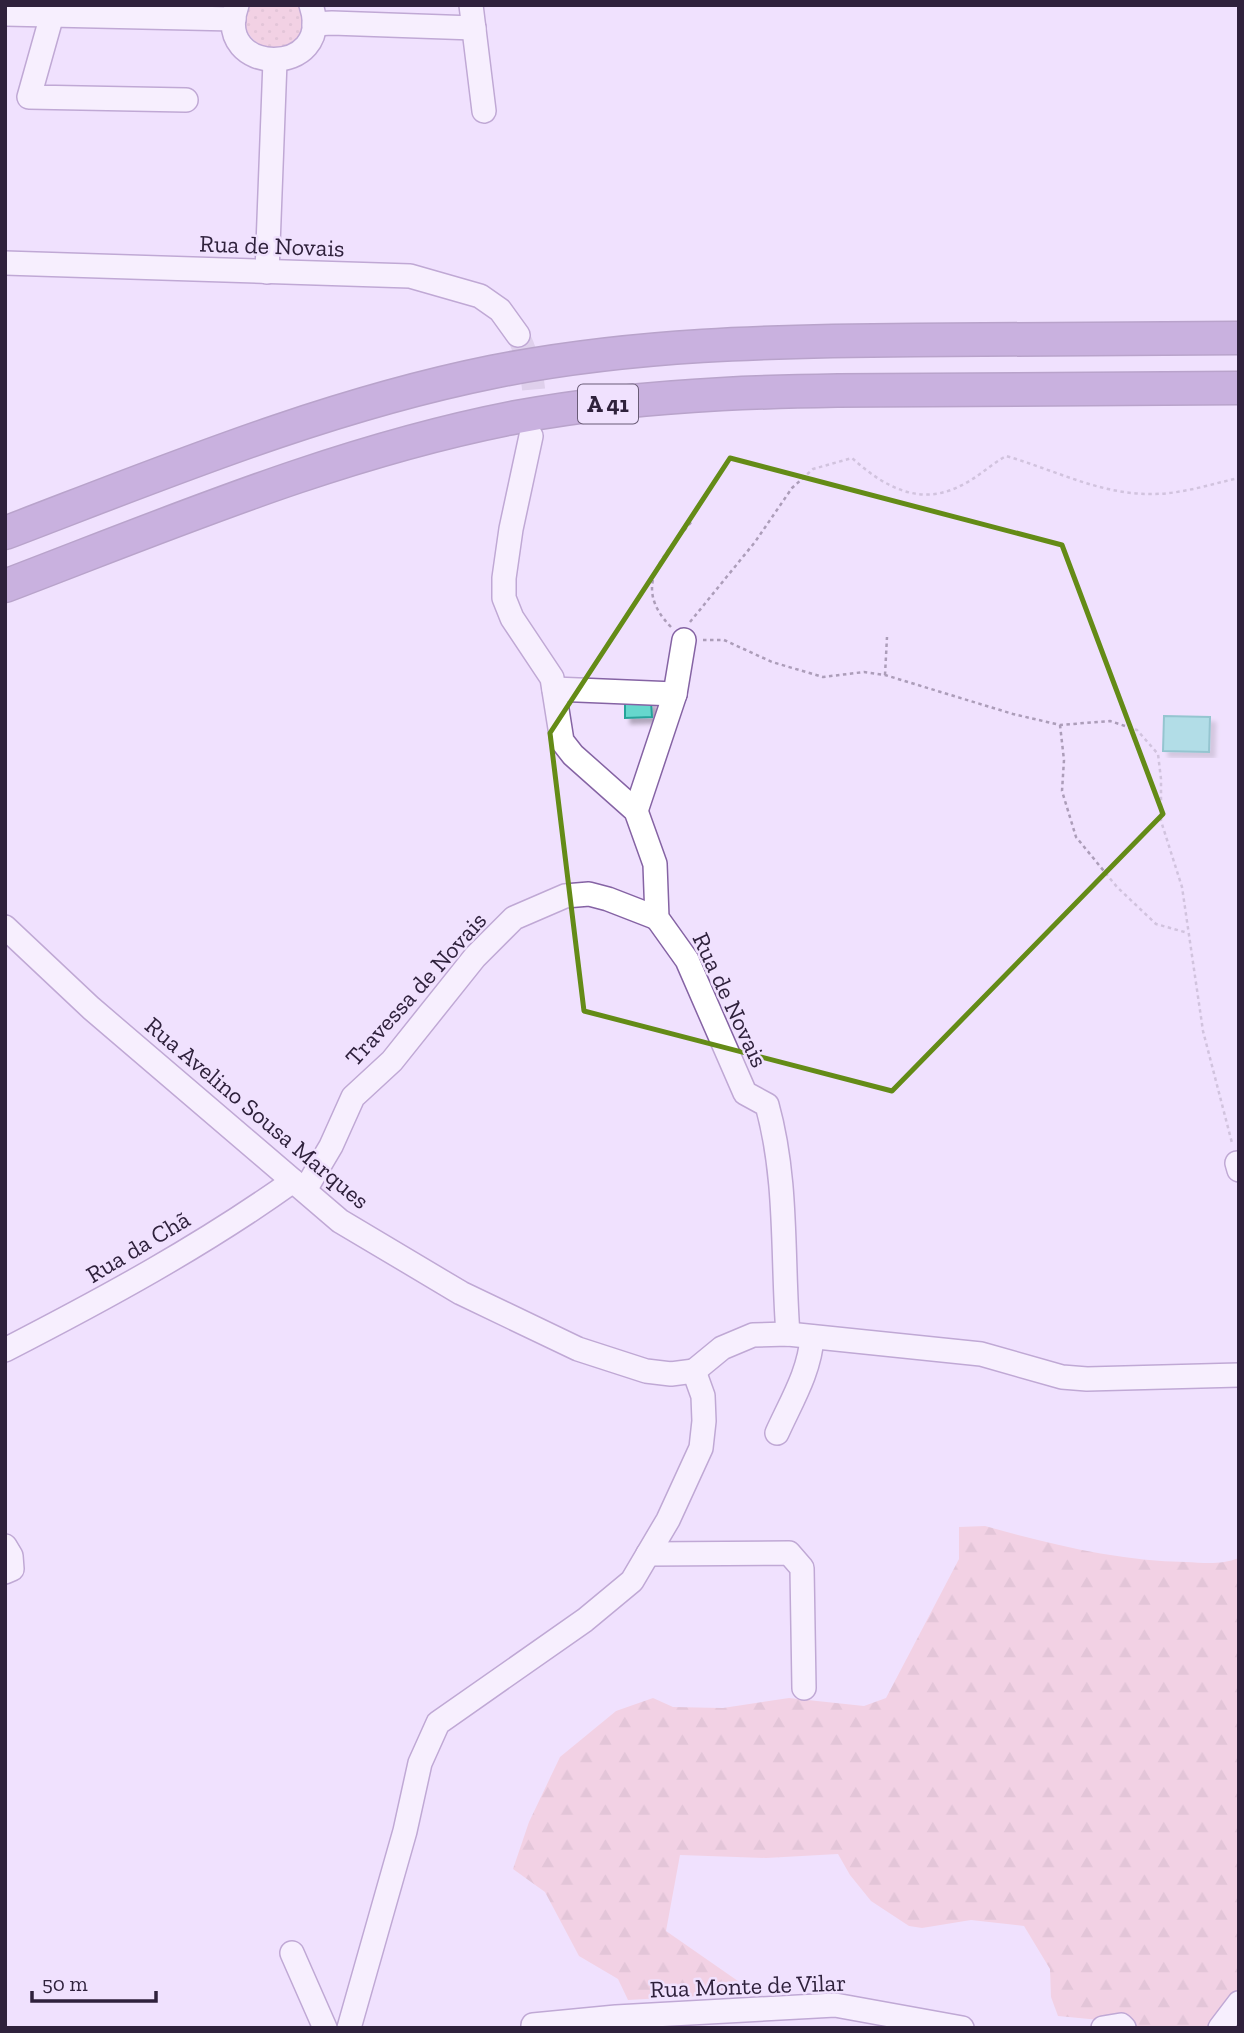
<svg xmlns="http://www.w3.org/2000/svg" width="1244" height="2033" viewBox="0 0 1244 2033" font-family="'Zilla Slab',serif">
	<defs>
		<pattern id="grass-dots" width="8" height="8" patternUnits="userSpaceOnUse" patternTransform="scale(1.75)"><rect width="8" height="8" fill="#f4bdc6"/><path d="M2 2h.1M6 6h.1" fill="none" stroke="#d2a2ab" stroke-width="1.8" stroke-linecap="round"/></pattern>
		<pattern id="forest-firs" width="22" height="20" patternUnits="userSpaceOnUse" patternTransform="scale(1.75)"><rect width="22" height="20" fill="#f4bdc6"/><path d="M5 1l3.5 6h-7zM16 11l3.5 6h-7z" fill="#d2a2ab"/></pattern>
		<filter id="shadow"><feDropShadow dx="5.5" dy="5.5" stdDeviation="2" flood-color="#0004"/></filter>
	</defs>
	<rect width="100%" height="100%" fill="#f0e1fe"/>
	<!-- grass -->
	<path fill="url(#grass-dots)" d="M 248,5 L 303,5 L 306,13 L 297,43 L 269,51 C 250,40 239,28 248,5 Z"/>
	<!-- forest -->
	<path fill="url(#forest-firs)" d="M 985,1526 C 1050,1544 1119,1561 1186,1562 C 1205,1563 1221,1565 1239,1558 L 1239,1992 L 1216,2028 L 1136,2028 L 1131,2023 L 1058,2016 L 1051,1997 L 1050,1969 L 1024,1926 L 971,1920 L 922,1928 L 909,1926 L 871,1901 L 850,1875 L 838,1854 L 766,1858 L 680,1855 L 666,1931 L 748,1988 L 737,1994 L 628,2000 L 618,1979 L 579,1956 L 545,1892 L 513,1869 L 529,1822 L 560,1757 L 616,1711 L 653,1698 L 673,1707 L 723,1708 L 789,1698 L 864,1706 L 886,1698 L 959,1559 L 959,1527 Z"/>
	<!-- building -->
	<g fill="#66d7cd" stroke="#27a39a" stroke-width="2" filter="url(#shadow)">
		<path d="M 651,701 L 652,717 L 625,718 L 625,702 Z"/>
		<path d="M 1164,716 L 1210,717 L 1209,752 L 1163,751 Z"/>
	</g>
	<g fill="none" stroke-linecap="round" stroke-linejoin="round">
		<!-- minor-tunnel -->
		<path stroke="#c9bbd7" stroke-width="23" stroke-dasharray="23 11" stroke-linecap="butt" d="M 518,335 C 533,368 537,391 532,427"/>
		<defs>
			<g id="minor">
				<path d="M 52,5 L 52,15 L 29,97 L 186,100"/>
				<path d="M 237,5 C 211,77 336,78 311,5"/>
				<path d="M 471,5 L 484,111"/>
				<path d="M 5,14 L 234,19"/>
				<path d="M 314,24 L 332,23 L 474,28"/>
				<path d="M 5,263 L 410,276 L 480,296 L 500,310 L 518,335"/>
				<path d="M 267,272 L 275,61"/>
				<path d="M 531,436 L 511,529 L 504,578 L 504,598 L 512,618 L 552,678 L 562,741 L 573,755 L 636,811 L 655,864 L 657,918 L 687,960 L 745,1093 L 767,1105 C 788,1180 782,1258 788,1334"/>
				<path d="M 554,689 L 675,694"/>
				<path d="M 636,811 L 675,694 L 684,640"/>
				<path d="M 5,927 L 91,1008 L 340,1221 L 461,1293 L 578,1349 L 646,1371 L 671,1374 L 694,1371"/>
				<path d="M 1237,1163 L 1239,1170"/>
				<path d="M 305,1190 L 331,1146 L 353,1097 L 392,1061 L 475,957 L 514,918 L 565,896 L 589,894 L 608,899 L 657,918"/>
				<path d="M 5,1350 C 104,1299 202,1246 293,1181"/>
				<path d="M 694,1371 L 722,1348 L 753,1335 L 788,1334 L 981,1354 L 1062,1377 L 1087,1379 L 1239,1375"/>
				<path d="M 777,1433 C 791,1402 810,1371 812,1337"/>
				<path d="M 5,1546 L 11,1556 L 12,1569 L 5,1572"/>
				<path d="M 648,1554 L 789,1553 L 802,1568 L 804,1688"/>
				<path d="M 292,1953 L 325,2028"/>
				<path d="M 533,2025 L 616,2017 L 835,2005 L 962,2028"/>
				<path d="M 349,2028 L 405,1831 L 420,1763 L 438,1723 L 585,1620 L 632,1581 L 668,1520 L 701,1448 L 704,1421 L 703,1396 L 694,1371"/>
				<path d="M 1103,2028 L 1121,2025 L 1124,2028"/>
				<path d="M 1220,2028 L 1239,2003"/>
			</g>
			<g id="highway">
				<path d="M 5,533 C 165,472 324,406 492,372 C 632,344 773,341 915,340 C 1023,340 1131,339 1239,338"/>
				<path d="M 5,586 C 173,522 340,451 517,417 C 652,392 790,390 928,390 C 1031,389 1135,389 1239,388"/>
			</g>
		</defs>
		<!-- minor casing -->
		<use href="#minor" stroke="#8563a4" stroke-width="26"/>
		<!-- highway casing -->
		<use href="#highway" stroke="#75588e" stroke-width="35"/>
		<!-- path -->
		<g stroke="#ac9db9" stroke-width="2.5" stroke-dasharray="3.5 3.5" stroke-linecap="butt">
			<path d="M 690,622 L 755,542 L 792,488 L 813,469 L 852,458 C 883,486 919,507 960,486 C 976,479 990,465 1006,456 C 1055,470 1101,495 1153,494 C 1182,494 1211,484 1239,478"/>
			<path d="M 671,627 C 630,585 664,555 692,521"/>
			<path d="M 703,640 L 724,640 L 772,662 L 823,677 L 864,672 L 885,675 L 1013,714 L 1060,725 L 1110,721 L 1137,730 L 1158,754 L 1161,779 L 1161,821 L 1182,887 L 1203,1031 L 1232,1143"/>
			<path d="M 885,675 L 887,637"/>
			<path d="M 1060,725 L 1064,760 L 1062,791 L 1076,837 L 1117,887 L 1156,924 L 1188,933"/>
		</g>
		<!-- minor -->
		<use href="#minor" stroke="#fff" stroke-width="23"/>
		<!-- highway -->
		<use href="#highway" stroke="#9a76ba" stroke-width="32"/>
	</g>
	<!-- marked area -->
	<path d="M0 0H1244V2033H0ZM 730,458 L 1062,545 L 1163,814 L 892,1091 L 584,1011 L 550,733 Z" fill="#f0e1fe" fill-opacity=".55" fill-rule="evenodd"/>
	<path fill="none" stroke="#648b17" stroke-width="5" stroke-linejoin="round" d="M 730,458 L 1062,545 L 1163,814 L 892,1091 L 584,1011 L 550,733 Z"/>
	<g text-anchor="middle" stroke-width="5" stroke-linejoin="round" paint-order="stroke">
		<!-- shield labels -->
		<rect fill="#f0e1fe" stroke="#695b76" stroke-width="2" x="578" y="384.5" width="60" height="39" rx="5"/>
		<g font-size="23" font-weight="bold" fill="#2f213c">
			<text x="608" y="412">A 41</text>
		</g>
		<!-- street labels -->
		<g font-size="24" fill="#2f213c" stroke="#f0e1fe">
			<text transform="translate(272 246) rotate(2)" y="8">Rua de Novais</text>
			<text transform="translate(416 989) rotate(-48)" y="8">Travessa de Novais</text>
			<text transform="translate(730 1000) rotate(65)" y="8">Rua de Novais</text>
			<text transform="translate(257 1113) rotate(40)" y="8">Rua Avelino Sousa Marques</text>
			<text transform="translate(138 1247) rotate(-31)" y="8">Rua da Chã</text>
			<text transform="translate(748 1986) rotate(-2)" y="8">Rua Monte de Vilar</text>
		</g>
	</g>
	<!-- border -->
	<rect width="1244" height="2033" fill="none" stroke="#2f213c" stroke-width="14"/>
	<!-- scale -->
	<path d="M32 1991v10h124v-10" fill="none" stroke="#2f213c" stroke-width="3.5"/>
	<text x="42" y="1991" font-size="21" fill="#2f213c" stroke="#f0e1fe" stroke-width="5" paint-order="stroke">50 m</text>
</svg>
